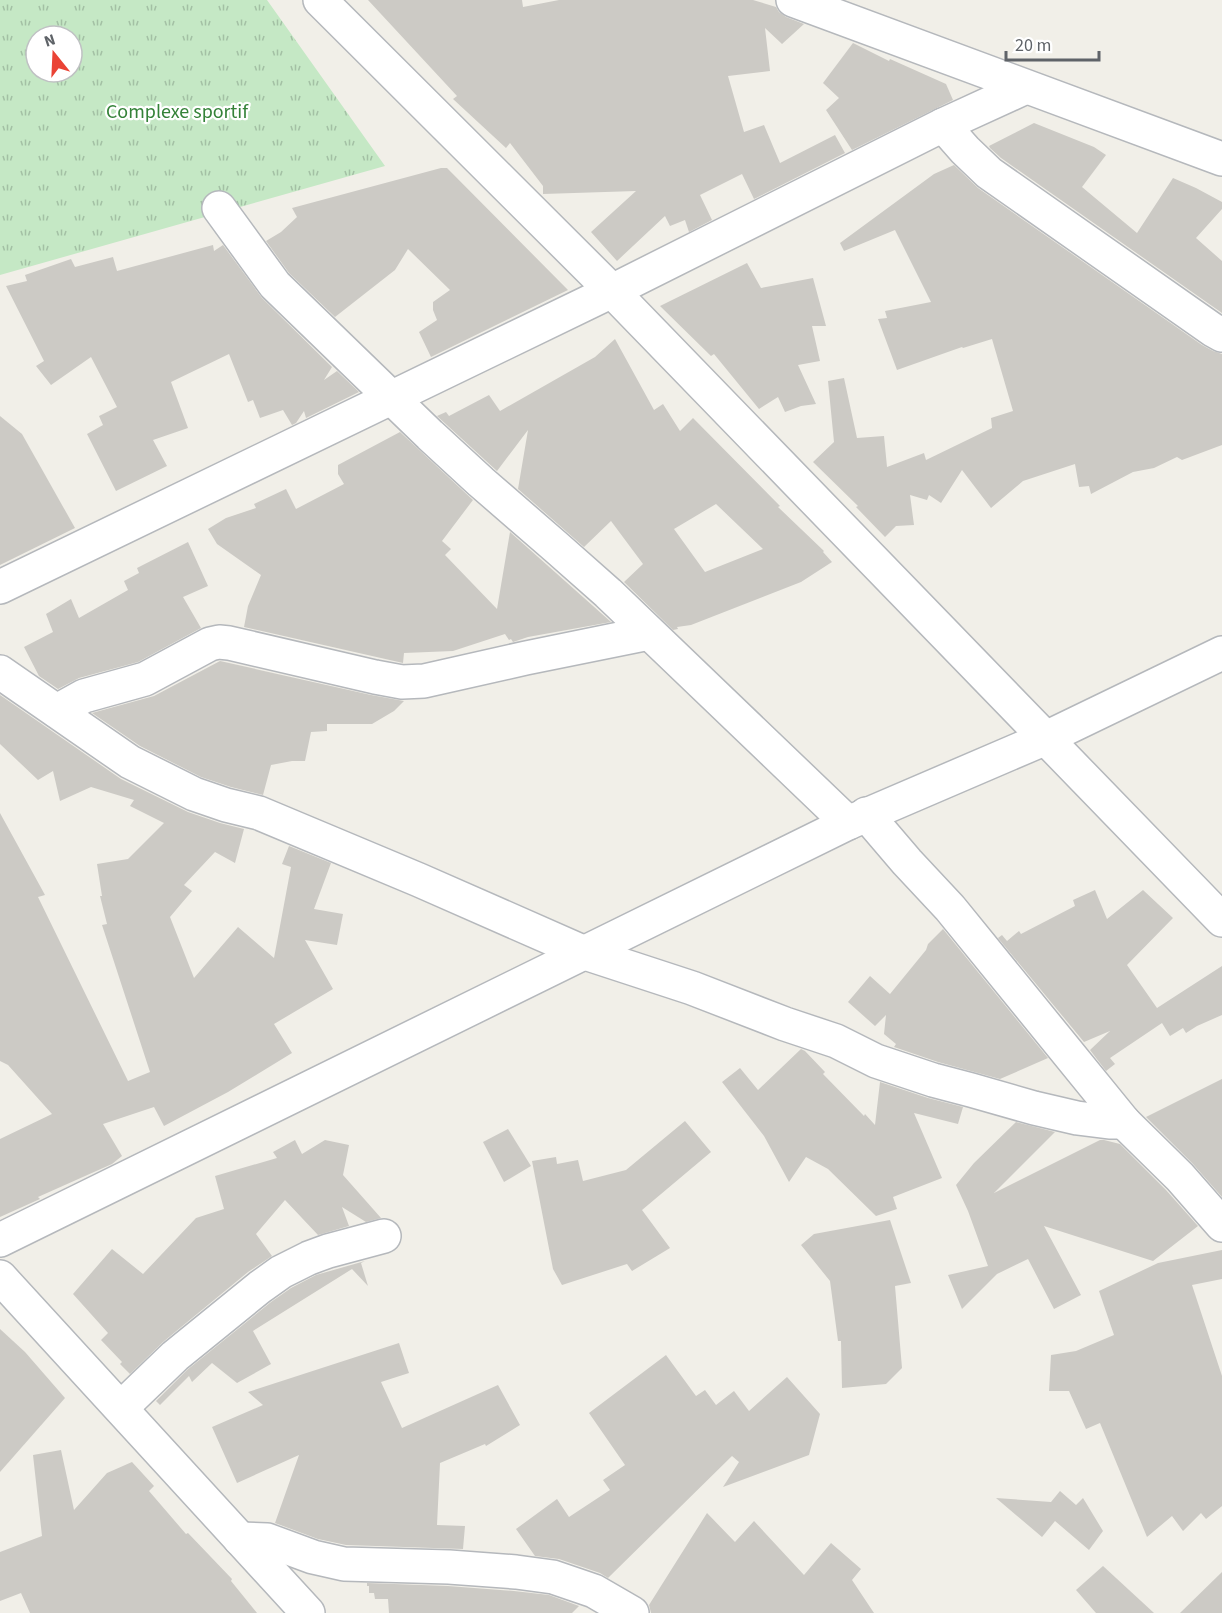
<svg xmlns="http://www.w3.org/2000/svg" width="1222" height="1613" viewBox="0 0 1222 1613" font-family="'Source Sans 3',sans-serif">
	<defs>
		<pattern id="park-tufts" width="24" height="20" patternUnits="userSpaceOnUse" patternTransform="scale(1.5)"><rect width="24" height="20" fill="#c5e8c5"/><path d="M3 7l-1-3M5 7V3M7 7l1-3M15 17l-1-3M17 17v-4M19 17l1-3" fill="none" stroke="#a3c0a4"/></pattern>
	</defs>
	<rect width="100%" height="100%" fill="#f1efe8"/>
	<!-- park -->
	<path fill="url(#park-tufts)" fill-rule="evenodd" d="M 0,0 L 267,0 L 385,166 L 0,275 ZM 36,36 L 72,36 L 72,72 L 36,72 Z"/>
	<!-- building -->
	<g fill="#cccac5" fill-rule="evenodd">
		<path d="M 368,0 L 522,0 L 523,7 L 559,0 L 753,0 L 776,7 L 779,12 L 786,17 L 804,24 L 782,44 L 765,28 L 770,71 L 728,76 L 744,132 L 764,125 L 780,163 L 835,135 L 845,153 L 754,199 L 742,174 L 700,195 L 712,220 L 689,232 L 685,220 L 670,226 L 665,216 L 617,261 L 591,232 L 636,191 L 543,194 L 543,186 L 510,143 L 506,148 L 453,99 L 457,96 Z"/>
		<path d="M 853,43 L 889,61 L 890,59 L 946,84 L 953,100 L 852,150 L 826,110 L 839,98 L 823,83 Z"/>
		<path d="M 1034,123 L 1094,147 L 1106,155 L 1082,187 L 1137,233 L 1173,178 L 1196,188 L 1222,202 L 1222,209 L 1196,238 L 1222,261 L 1222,313 L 1001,158 L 990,148 L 989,146 Z"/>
		<path d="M 954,165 L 978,188 L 1202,345 L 1213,351 L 1222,354 L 1222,445 L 1182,460 L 1177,457 L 1154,468 L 1133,472 L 1091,494 L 1089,486 L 1079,487 L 1075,464 L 1023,481 L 991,508 L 962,470 L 941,503 L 929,495 L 927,500 L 910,495 L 914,525 L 896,526 L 885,537 L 856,507 L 858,506 L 813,462 L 834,442 L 828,381 L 844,378 L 857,438 L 884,436 L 887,467 L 924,453 L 926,460 L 992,428 L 991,418 L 1013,411 L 992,339 L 963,348 L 962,347 L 897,370 L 878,319 L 887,318 L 885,311 L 931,302 L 895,230 L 844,251 L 840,243 L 934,174 Z"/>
		<path d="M 441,168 L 447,168 L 568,290 L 431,357 L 419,332 L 437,320 L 433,310 L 433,302 L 450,290 L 408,249 L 395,270 L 335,317 L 289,273 L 266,241 L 281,232 L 297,217 L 292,208 Z"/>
		<path d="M 213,245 L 214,251 L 223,245 L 262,298 L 332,367 L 324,380 L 337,371 L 359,392 L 306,418 L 304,411 L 296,423 L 292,425 L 283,410 L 260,418 L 253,400 L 248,402 L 229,354 L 171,382 L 188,428 L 153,440 L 167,466 L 116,491 L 87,434 L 103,425 L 99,416 L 117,407 L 91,357 L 51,385 L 36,366 L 44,361 L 6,286 L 27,281 L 25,275 L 71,259 L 75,267 L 113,257 L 117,271 Z"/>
		<path d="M 747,263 L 761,288 L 813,278 L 826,326 L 812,326 L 820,361 L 798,365 L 816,404 L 801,406 L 785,412 L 778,397 L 759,409 L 714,354 L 711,356 L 660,306 Z"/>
		<path d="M 615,339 L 654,410 L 663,404 L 680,431 L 693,418 L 780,506 L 778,507 L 824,551 L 823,552 L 832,562 L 801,582 L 691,625 L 677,627 L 678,629 L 673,630 L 624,582 L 643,564 L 611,521 L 584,547 L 518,489 L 528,430 L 497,471 L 437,416 L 446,412 L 449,416 L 489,395 L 500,411 L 595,357 ZM 716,504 L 763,549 L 705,572 L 674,529 Z"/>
		<path d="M 0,416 L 22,434 L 75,528 L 0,565 Z"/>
		<path d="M 400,432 L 473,500 L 442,541 L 451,549 L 445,555 L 497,609 L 510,532 L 611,622 L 528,637 L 513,642 L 511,639 L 509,640 L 505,634 L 453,651 L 404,653 L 403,663 L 244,627 L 248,606 L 261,575 L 217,544 L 208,529 L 226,518 L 256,508 L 254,504 L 286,489 L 296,509 L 344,484 L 338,474 L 338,465 Z"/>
		<path d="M 188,542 L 208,586 L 183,597 L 201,628 L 138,662 L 79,678 L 58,689 L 39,676 L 24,647 L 53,632 L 46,614 L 71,599 L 79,618 L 128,590 L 124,581 L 139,573 L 137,568 Z"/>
		<path d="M 220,661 L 371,695 L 404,701 L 394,711 L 372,724 L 327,724 L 327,731 L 311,732 L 305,761 L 292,761 L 271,765 L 263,795 L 231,787 L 201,777 L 140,746 L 92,713 L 154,696 Z"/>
		<path d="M 0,695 L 121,779 L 188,812 L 220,823 L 244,829 L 235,863 L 215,852 L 184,885 L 192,891 L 170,917 L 194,978 L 238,927 L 274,958 L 291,867 L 282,864 L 289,846 L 331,863 L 314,909 L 343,914 L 337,945 L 305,940 L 333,989 L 274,1024 L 292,1053 L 228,1092 L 164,1126 L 154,1107 L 103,1124 L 122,1156 L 112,1164 L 38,1197 L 40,1199 L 0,1217 L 0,1139 L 52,1114 L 8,1065 L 0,1061 L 0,813 L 45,895 L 38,897 L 128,1081 L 150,1072 L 102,925 L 107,924 L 100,896 L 102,896 L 97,864 L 128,859 L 164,823 L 130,806 L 134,800 L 91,787 L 60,801 L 53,771 L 38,780 L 0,744 Z"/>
		<path d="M 1095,890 L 1107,919 L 1143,890 L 1173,918 L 1127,965 L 1157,1008 L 1222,966 L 1222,1015 L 1197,1026 L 1186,1033 L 1183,1028 L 1170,1036 L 1162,1023 L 1110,1058 L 1115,1064 L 1106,1071 L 1090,1050 L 1110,1031 L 1084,1042 L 998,938 L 1002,935 L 1007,941 L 1019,931 L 1021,934 L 1075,906 L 1073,900 Z"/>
		<path d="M 943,929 L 1048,1058 L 1000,1079 L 938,1062 L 894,1047 L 896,1044 L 884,1034 L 886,1015 L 875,1026 L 848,1002 L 870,976 L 890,994 L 926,950 L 928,944 Z"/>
		<path d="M 801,1049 L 805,1051 L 825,1072 L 823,1074 L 864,1116 L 865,1114 L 875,1125 L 880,1082 L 928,1098 L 963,1107 L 958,1124 L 914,1113 L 942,1178 L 893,1197 L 897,1209 L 876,1216 L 828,1169 L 806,1157 L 789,1182 L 764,1136 L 722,1082 L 740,1068 L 758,1090 Z"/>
		<path d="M 1222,1079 L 1222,1197 L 1193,1164 L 1146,1117 Z"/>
		<path d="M 685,1121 L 711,1152 L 642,1210 L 670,1248 L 632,1271 L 627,1264 L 562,1285 L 553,1269 L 532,1161 L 556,1157 L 557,1164 L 578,1160 L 583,1181 L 626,1170 Z"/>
		<path d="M 1016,1122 L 1055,1132 L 994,1193 L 1100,1140 L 1104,1140 L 1120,1144 L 1166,1190 L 1198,1226 L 1153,1261 L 1044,1226 L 1081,1295 L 1054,1309 L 1028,1259 L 997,1274 L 962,1309 L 948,1275 L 988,1266 L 968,1211 L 956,1185 L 974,1163 Z"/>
		<path d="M 508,1129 L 531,1166 L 504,1182 L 483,1142 Z"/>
		<path d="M 295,1140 L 302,1154 L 325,1140 L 349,1145 L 343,1175 L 381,1218 L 366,1222 L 342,1207 L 349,1226 L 318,1235 L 285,1200 L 256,1234 L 272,1256 L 248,1272 L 163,1342 L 130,1374 L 120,1364 L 122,1362 L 101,1340 L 108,1333 L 73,1294 L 112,1249 L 143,1274 L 196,1218 L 224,1209 L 215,1176 L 277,1158 L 273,1152 Z"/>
		<path d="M 890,1220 L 911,1283 L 895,1286 L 902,1368 L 886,1384 L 842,1388 L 841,1341 L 838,1341 L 830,1281 L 801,1245 L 814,1234 Z"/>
		<path d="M 1222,1250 L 1222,1279 L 1192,1285 L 1222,1376 L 1222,1506 L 1206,1519 L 1201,1513 L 1183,1531 L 1172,1516 L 1147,1537 L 1100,1423 L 1086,1429 L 1069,1391 L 1049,1391 L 1051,1355 L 1076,1351 L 1114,1335 L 1099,1291 L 1158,1263 Z"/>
		<path d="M 365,1261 L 361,1263 L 368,1286 L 352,1269 L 253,1331 L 271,1364 L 237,1383 L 212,1363 L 192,1382 L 189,1376 L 160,1405 L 156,1401 L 187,1370 L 271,1302 L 291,1288 L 316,1275 Z"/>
		<path d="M 0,1329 L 25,1352 L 65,1398 L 0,1472 Z"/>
		<path d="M 399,1343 L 409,1373 L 381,1382 L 402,1428 L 498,1385 L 520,1425 L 486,1446 L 485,1444 L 440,1463 L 437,1525 L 465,1526 L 463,1549 L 346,1545 L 318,1539 L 275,1523 L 299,1455 L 237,1483 L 212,1427 L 263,1405 L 248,1392 Z"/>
		<path d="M 666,1355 L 696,1396 L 705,1390 L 716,1405 L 734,1391 L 749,1411 L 787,1377 L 820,1414 L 809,1455 L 723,1487 L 739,1462 L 732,1456 L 608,1578 L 600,1573 L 559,1559 L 535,1556 L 516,1529 L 557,1499 L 569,1517 L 610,1490 L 603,1480 L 625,1465 L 589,1413 Z"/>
		<path d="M 61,1450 L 74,1510 L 107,1473 L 132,1462 L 154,1486 L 149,1491 L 186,1534 L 188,1533 L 232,1579 L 231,1581 L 257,1613 L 30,1613 L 21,1593 L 0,1601 L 0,1552 L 42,1536 L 33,1455 Z"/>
		<path d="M 1060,1491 L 1076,1505 L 1083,1498 L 1103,1531 L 1089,1550 L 1055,1521 L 1042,1537 L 996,1498 L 1051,1502 Z"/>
		<path d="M 707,1513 L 735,1542 L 754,1521 L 804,1575 L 831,1543 L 861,1569 L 852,1580 L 874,1613 L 651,1613 L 649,1605 Z"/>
		<path d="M 1103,1566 L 1154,1613 L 1096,1613 L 1076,1590 Z"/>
		<path d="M 1222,1572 L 1222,1613 L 1180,1613 Z"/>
		<path d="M 367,1583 L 448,1586 L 514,1591 L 549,1595 L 579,1606 L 572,1613 L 389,1613 L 388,1599 L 375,1599 L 374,1593 L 369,1593 L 369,1586 L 367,1586 Z"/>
	</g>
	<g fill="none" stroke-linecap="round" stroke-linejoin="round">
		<defs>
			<g id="minor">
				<path d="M 320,0 L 612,291 L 1222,920"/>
				<path d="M 793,0 L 1222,159"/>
				<path d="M 943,125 L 965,150 L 989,173 L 1213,330 L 1222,335"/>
				<path d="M 219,208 L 275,285 L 430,435 L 481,482 L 556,547 L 608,593 L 848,823"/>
				<path d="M 0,587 L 612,291 L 943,125 L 1026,87"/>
				<path d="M 0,672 L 130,762 L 194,794 L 226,805 L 259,813 L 419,880 L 585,953 L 692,988 L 785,1024 L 836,1041 L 876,1061 L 933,1080 L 971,1090 L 1034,1108 L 1077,1118 L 1109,1122 L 1124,1122"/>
				<path d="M 57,711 L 84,696 L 145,679 L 210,644 L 219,642 L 229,643 L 375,677 L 402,682 L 424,681 L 526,658 L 649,633"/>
				<path d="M 866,814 L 907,862 L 950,908 L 1124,1122 L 1180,1177 L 1222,1225"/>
				<path d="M 0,1240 L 848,823 L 1046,738 L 1222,653"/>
				<path d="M 0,1277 L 308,1613"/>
				<path d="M 121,1408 L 175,1356 L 260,1287 L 281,1272 L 309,1258 L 328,1251 L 384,1236"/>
				<path d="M 240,1539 L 267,1540 L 313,1557 L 344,1564 L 449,1567 L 516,1572 L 553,1577 L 594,1591 L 632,1613"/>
			</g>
		</defs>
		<!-- minor casing -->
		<use href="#minor" stroke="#b5b8bc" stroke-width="36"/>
		<!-- minor -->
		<use href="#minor" stroke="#fff" stroke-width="33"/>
	</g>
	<g text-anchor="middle" stroke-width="4.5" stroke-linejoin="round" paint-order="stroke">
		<!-- park labels -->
		<g font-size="20" fill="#348238" stroke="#fff">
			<text x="177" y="118">Complexe sportif</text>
		</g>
	</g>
	<!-- north arrow -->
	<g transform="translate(54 54) rotate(342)"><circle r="28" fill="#ffffff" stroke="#bfc1c3" stroke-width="1.5"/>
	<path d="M0-4.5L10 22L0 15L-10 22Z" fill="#ea4335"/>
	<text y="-9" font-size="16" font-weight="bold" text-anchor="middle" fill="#5f6368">N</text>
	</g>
	<!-- scale -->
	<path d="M1006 51v9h93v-9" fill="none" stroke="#5f6368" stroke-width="3"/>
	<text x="1015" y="51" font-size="18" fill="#5f6368" stroke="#ffffff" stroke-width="4.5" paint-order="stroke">20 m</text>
</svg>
